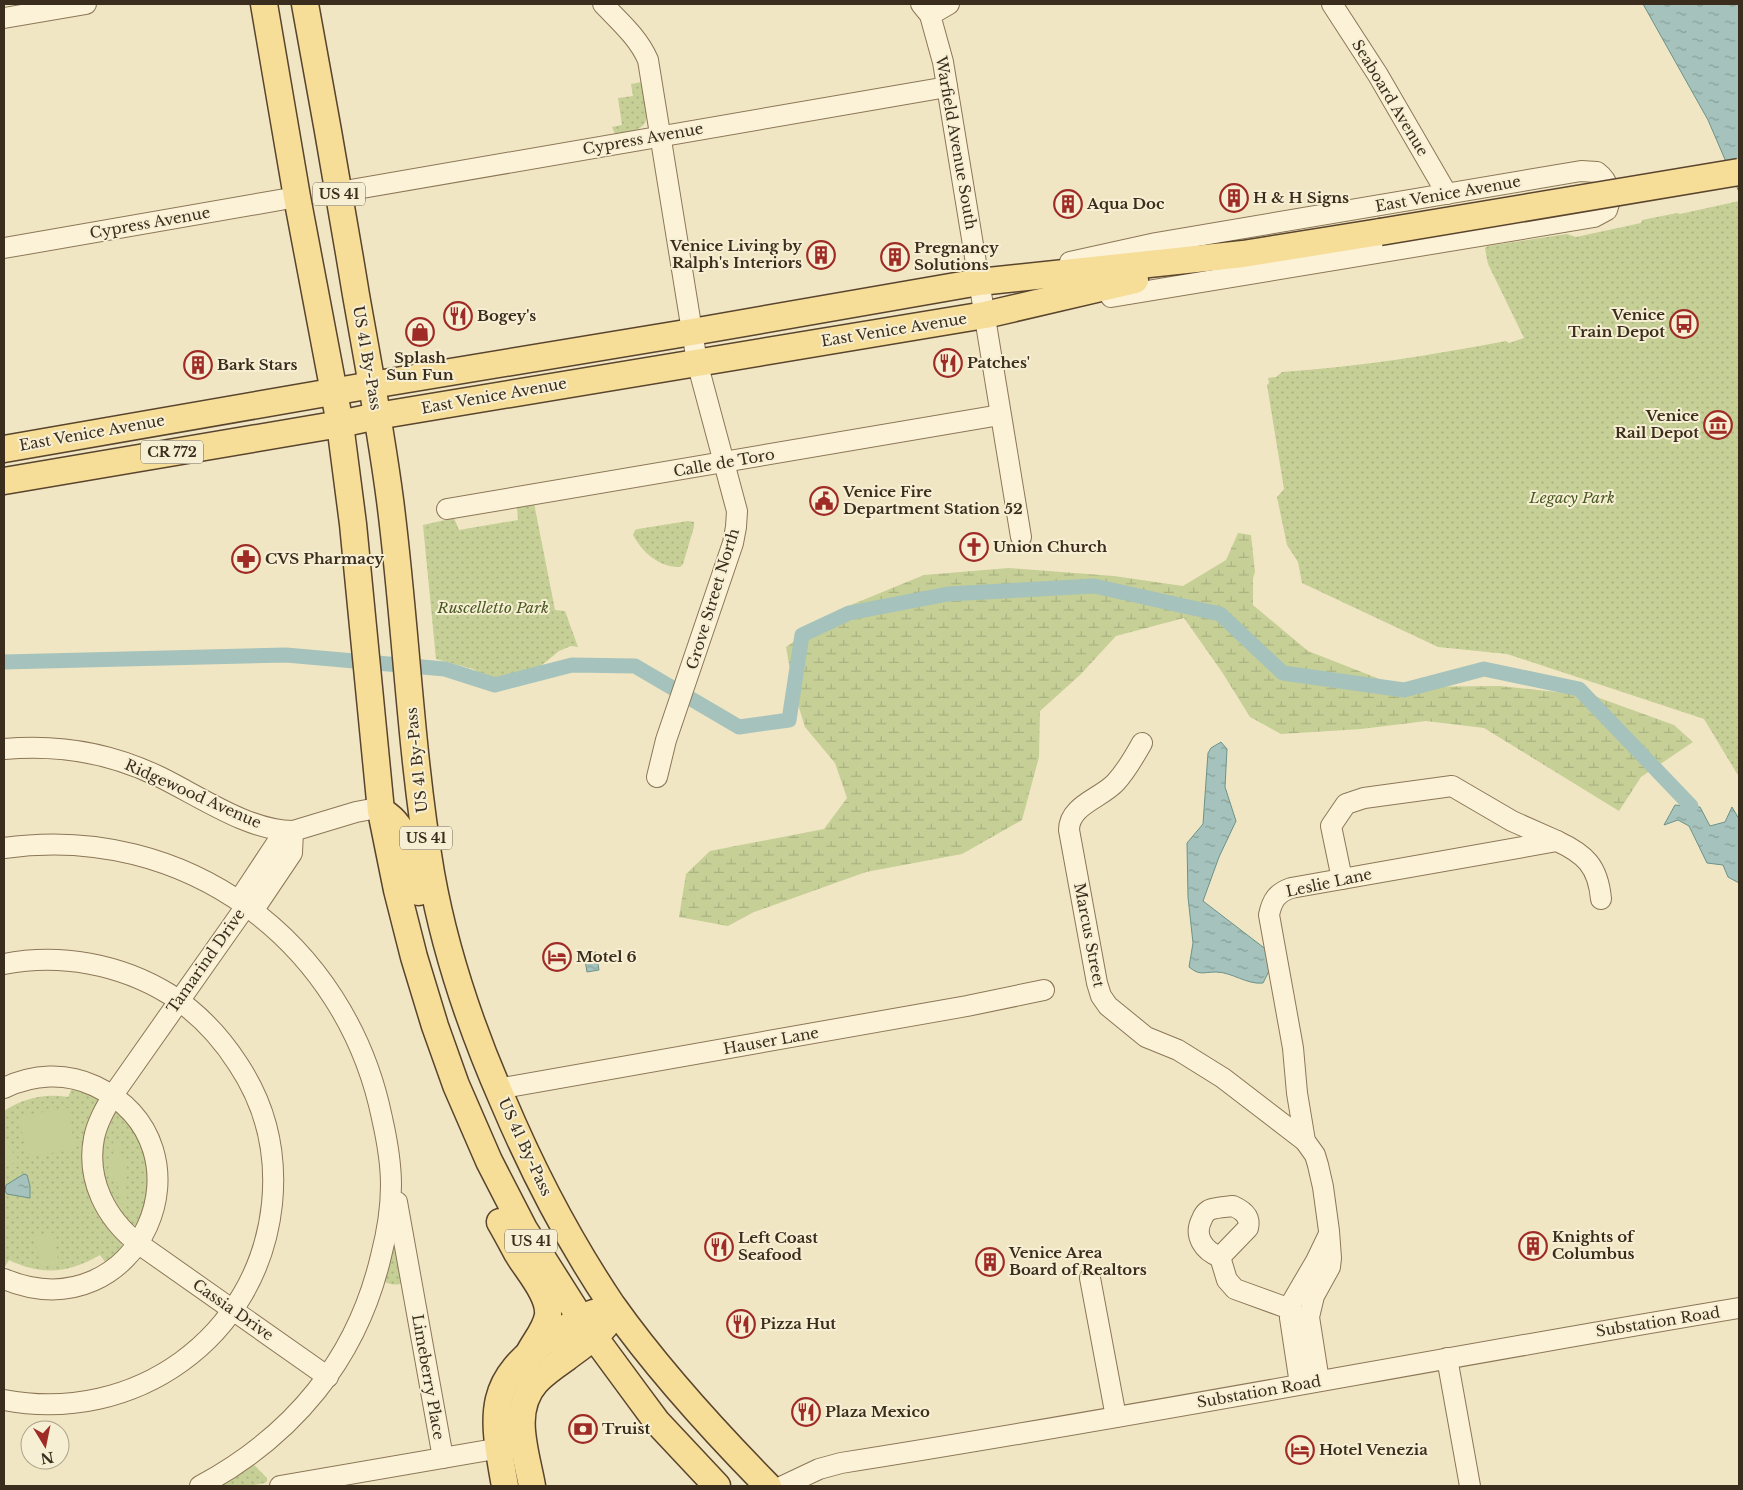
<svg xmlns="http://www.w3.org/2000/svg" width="1743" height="1490" viewBox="0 0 1743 1490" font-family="'Libre Baskerville',serif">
	<defs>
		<pattern id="grass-dots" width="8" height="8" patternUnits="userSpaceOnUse" patternTransform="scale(1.25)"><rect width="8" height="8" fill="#c5cf96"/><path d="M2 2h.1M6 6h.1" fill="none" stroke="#aab281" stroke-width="1.8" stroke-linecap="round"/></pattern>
		<pattern id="wetland-marsh" width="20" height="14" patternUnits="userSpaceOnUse" patternTransform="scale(1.25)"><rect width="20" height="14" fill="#c5cf96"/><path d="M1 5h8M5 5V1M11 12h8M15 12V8" fill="none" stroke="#aab281"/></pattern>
		<pattern id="water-ripples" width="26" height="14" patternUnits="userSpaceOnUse" patternTransform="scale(1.25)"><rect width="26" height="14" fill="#a5c3bc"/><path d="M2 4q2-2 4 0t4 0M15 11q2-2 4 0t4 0" fill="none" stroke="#889f98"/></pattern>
	</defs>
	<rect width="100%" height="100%" fill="#f1e6c3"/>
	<!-- grass -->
	<g fill="url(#grass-dots)">
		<path d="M 642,82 C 644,96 655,121 638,129 C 632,132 623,133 615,134 L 612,127 L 622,125 L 618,98 L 633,96 L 631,84 Z"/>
		<path d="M 1739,201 L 1739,777 L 1704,719 L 1507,654 L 1438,647 L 1302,583 L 1298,562 L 1287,545 L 1277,497 L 1284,489 L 1267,385 L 1269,383 L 1268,378 L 1276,377 L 1282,372 C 1357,367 1432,355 1506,341 L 1509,343 L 1524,338 L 1488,264 L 1485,248 L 1488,246 L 1567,234 L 1576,237 L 1641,223 L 1642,220 L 1677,213 L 1680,214 Z"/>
		<path d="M 534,503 L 555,610 L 565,611 L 578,647 L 571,646 L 559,651 L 542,665 L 540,673 L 526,682 L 516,684 L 491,680 L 473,669 L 436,659 L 423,525 L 454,518 L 459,530 L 518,520 L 517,507 Z"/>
		<path d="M 688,521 L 694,522 L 694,527 L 683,564 L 680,567 C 660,568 642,552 633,535 L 635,530 L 638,529 Z"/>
		<path d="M 74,1084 L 100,1101 L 90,1136 L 123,1247 L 108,1266 L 100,1255 C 69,1273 42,1276 9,1260 L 4,1268 L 4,1111 C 23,1098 45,1093 68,1097 Z"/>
		<path d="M 114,1113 L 117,1113 L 140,1133 L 152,1185 L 138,1225 L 130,1226 L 103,1186 L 101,1135 Z"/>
		<path d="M 393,1226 L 405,1282 C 398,1286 389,1285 383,1281 Z"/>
		<path d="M 252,1463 L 267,1478 L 267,1481 L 265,1483 L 249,1486 L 212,1486 Z"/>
	</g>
	<!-- wetland -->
	<path fill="url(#wetland-marsh)" d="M 1238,533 L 1251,535 L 1255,572 L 1253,578 L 1253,605 L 1308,651 L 1400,687 L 1500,686 L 1594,696 L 1674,725 L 1693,742 L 1641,777 L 1619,811 L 1484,728 L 1426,721 L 1361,729 L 1281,734 L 1250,717 L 1222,672 L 1184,618 L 1116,636 L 1080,675 L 1040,711 L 1039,757 L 1022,820 L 962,854 L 866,872 L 754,912 L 728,926 L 679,917 L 686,874 L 710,851 L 824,829 L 847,798 L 835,763 L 805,727 L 793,688 L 786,647 L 841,609 L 924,575 L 1009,568 L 1114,576 L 1183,586 L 1226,560 Z"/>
	<!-- garden -->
	<g fill="#c5cf96">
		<path d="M 68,1108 L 75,1149 L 27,1157 L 19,1116 Z"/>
		<path d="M 115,1141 L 119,1143 L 121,1156 L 128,1170 L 125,1185 L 127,1201 L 124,1204 L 120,1202 L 118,1186 L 106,1173 L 114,1157 L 112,1144 Z"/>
		<path d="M 4,1142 L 18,1159 L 12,1164 L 4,1155 Z"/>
		<path d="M 53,1233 L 59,1264 L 40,1267 L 35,1236 Z"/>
	</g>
	<!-- water -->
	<g fill="url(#water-ripples)" stroke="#6b928b">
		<path d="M 1643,4 L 1739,4 L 1739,192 L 1708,120 Z"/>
		<path d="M 1221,742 L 1227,749 L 1225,787 L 1236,821 L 1219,857 L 1203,901 L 1276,957 L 1263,983 C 1247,985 1232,972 1216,972 C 1203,972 1200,976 1189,967 L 1193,943 L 1188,897 L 1187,843 L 1203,824 L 1208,753 L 1211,748 Z"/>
		<path d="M 1675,805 L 1700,807 L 1710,826 L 1725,822 L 1732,807 L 1739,819 L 1739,883 L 1728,877 L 1723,865 L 1707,863 L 1689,826 L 1678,820 L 1664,825 Z"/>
		<path d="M 596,952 L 599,970 L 587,972 L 584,954 Z"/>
		<path d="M 24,1174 L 27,1175 L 30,1186 L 30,1198 L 7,1194 L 5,1191 L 6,1185 Z"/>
	</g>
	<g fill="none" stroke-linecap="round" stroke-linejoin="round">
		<!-- canal -->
		<path stroke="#a5c3bc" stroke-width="15" d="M 4,662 L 286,655 L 445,669 L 495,685 L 572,665 L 635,666 L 739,727 L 789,720 L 802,635 L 849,613 L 948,594 L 1094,586 L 1220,614 L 1283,673 L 1404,690 L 1484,669 L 1579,689 L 1691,806"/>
		<defs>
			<g id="minor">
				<path d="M 603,4 C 619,21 638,37 648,60 L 697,362 L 737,511 L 736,527 L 733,543 L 666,740 L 657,777"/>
				<path d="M 921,4 L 930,15 L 943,62 L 1021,537"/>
				<path d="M 1332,4 L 1378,75 L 1447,194"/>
				<path d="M 930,15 L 949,4"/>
				<path d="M 4,18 L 86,4"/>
				<path d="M 339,192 L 947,87"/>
				<path d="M 4,248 L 297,197"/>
				<path d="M 1070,262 L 1156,243 L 1581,171 L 1597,172 C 1609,181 1613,196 1607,210 L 1594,217 L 1111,297"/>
				<path d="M 447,509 L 1000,415"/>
				<path d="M 1142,743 C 1134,757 1127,770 1116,782 C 1102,798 1069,805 1069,830 L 1097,983 L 1101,996 L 1108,1006 L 1146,1037 L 1178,1050 L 1223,1078 L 1305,1141"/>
				<path d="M 4,749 C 58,744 111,753 160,777 C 199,796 249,831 293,831"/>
				<path d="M 4,848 C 185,822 346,941 382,1118 C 387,1140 391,1162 391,1185 C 391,1209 387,1233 381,1256 C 357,1359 293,1436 200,1486"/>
				<path d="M 1342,879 L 1331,826 L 1346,804 L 1364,798 L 1452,786 L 1512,821 L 1557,841"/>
				<path d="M 246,906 L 257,905 L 292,853 L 293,831"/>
				<path d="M 4,964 C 60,953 120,964 169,994 C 197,1012 220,1036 238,1064 C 266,1106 277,1154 272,1204 C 258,1338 134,1425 4,1400"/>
				<path d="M 4,1088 C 33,1074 66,1072 95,1086 C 221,1146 139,1335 4,1279"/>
				<path d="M 497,1089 L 967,1006 L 1044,990"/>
				<path d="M 397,1202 L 443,1458"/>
				<path d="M 1233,1206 C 1242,1210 1251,1216 1248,1228 L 1220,1257 C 1204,1251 1193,1236 1202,1219 C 1203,1216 1206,1212 1209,1210 C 1216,1207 1226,1207 1233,1206 Z"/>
				<path d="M 1220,1257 L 1227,1280 L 1235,1289 L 1290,1309"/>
				<path d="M 1090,1278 L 1116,1417"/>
				<path d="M 1447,1358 L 1470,1486"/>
				<path d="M 328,1377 L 139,1244 C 106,1219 86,1180 94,1138 C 97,1123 105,1109 113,1095 L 246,906 L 243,894 L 276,844 L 293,831 L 356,812 L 372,809 L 381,811"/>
				<path d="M 1319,1381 L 1309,1317 L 1314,1296 L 1330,1267 L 1331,1258 L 1329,1231 L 1323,1187 L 1318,1165 L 1315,1155 L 1305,1141 L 1297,1093 L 1293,1048 L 1269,915 C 1272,900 1277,893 1291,888 L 1557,841 C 1585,854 1598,866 1601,899"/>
				<path d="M 1300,1384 L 1290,1318 L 1292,1302 L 1316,1261 L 1328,1236"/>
				<path d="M 280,1486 L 512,1446"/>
				<path d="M 783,1486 L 819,1469 L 841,1463 C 1141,1416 1439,1358 1739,1308"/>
			</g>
			<g id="major">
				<path d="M 264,4 L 297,197 L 340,424 L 353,524 L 381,811 L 397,890 L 414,957 L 435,1026 L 456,1085 L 489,1161 L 524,1229 L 581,1319 L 637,1395 L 657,1422 L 717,1486"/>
				<path d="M 305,4 C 323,101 340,198 356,295 C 368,363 381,431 390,500 C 406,624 410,749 431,873 C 445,952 471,1028 503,1101 C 533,1172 569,1241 612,1305 C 658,1370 712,1429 768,1486"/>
				<path d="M 4,449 L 372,385 L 692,332 L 979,282 L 1243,254 L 1380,232"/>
				<path d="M 4,481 L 340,424 L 377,416 L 985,315 L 1135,280"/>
				<path d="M 381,811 C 410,826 412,864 419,892"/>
				<path d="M 500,1222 C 506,1232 511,1242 517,1253 C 527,1270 550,1295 548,1315 C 546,1329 535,1341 529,1353"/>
				<path d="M 505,1486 C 492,1414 485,1380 553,1336 C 567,1328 581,1316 597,1312"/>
				<path d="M 532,1486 C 526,1452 510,1411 536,1382 C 544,1373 556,1365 566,1358 C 580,1347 594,1339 605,1326"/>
			</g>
		</defs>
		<!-- minor casing -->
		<use href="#minor" stroke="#8c7758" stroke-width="22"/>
		<!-- major casing -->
		<use href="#major" stroke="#59442d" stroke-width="29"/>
		<!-- minor -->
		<use href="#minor" stroke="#fbf2d7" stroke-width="20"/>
		<!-- major -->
		<use href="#major" stroke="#f6de99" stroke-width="26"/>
		<defs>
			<path id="major-bridge" d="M 1380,232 L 1739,172"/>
		</defs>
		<!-- major-bridge casing -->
		<use href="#major-bridge" stroke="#59442d" stroke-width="29" stroke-linecap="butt"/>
		<!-- major-bridge -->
		<use href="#major-bridge" stroke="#f6de99" stroke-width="26"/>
	</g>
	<!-- icons -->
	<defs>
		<symbol id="building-ring" viewBox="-11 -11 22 22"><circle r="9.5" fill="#f7efd3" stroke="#9e2b25" stroke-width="1.5"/><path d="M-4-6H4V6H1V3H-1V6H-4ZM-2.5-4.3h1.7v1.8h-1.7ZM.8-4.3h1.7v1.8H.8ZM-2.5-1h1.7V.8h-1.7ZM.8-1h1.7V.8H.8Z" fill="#9e2b25"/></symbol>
		<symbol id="restaurant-ring" viewBox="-11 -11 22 22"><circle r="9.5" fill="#f7efd3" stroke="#9e2b25" stroke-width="1.5"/><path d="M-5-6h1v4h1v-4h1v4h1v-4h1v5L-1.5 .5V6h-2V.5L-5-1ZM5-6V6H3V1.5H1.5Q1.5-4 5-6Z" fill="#9e2b25"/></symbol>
		<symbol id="bus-ring" viewBox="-11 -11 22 22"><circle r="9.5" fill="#f7efd3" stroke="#9e2b25" stroke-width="1.5"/><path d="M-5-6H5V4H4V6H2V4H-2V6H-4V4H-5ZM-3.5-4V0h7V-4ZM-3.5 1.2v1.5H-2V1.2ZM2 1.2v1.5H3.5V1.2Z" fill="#9e2b25"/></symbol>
		<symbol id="shop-ring" viewBox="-11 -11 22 22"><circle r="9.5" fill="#f7efd3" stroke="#9e2b25" stroke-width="1.5"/><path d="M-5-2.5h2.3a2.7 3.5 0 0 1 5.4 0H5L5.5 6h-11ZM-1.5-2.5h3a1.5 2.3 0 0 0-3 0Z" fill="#9e2b25"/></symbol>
		<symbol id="museum-ring" viewBox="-11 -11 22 22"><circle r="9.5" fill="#f7efd3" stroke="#9e2b25" stroke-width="1.5"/><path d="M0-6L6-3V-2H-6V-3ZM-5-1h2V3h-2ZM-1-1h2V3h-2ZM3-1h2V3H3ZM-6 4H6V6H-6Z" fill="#9e2b25"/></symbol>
		<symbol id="civic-ring" viewBox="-11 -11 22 22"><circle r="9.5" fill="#f7efd3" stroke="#9e2b25" stroke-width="1.5"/><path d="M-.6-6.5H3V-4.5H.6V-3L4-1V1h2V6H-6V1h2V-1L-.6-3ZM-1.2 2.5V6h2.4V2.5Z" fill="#9e2b25"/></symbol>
		<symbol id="church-ring" viewBox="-11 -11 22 22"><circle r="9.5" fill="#f7efd3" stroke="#9e2b25" stroke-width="1.5"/><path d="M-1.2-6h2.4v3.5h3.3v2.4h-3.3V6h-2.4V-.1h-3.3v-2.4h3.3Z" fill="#9e2b25"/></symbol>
		<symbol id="pharmacy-ring" viewBox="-11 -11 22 22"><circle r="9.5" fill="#f7efd3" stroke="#9e2b25" stroke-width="1.5"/><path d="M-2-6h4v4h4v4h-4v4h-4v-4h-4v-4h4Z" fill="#9e2b25"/></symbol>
		<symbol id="hotel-ring" viewBox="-11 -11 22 22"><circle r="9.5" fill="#f7efd3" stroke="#9e2b25" stroke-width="1.5"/><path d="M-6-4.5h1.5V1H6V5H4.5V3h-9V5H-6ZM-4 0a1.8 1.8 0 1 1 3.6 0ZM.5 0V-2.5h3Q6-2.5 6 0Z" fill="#9e2b25"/></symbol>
		<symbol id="bank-ring" viewBox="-11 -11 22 22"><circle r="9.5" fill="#f7efd3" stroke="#9e2b25" stroke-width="1.5"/><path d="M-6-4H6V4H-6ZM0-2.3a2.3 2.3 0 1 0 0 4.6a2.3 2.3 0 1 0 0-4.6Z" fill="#9e2b25"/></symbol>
	</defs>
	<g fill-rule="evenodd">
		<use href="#building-ring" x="1218" y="182" width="32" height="32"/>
		<use href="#building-ring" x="1052" y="188" width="32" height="32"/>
		<use href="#building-ring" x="805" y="239" width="32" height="32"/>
		<use href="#building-ring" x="879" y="241" width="32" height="32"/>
		<use href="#restaurant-ring" x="442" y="300" width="32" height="32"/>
		<use href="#bus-ring" x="1668" y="308" width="32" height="32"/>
		<use href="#shop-ring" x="404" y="316" width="32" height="32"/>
		<use href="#restaurant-ring" x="932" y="347" width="32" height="32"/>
		<use href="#building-ring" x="182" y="349" width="32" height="32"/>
		<use href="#museum-ring" x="1702" y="409" width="32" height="32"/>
		<use href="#civic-ring" x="808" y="485" width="32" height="32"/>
		<use href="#church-ring" x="958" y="531" width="32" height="32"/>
		<use href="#pharmacy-ring" x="230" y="543" width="32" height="32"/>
		<use href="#hotel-ring" x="541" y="941" width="32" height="32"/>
		<use href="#building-ring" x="1517" y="1230" width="32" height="32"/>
		<use href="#restaurant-ring" x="703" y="1231" width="32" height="32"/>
		<use href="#building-ring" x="974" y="1246" width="32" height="32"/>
		<use href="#restaurant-ring" x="725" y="1308" width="32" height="32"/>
		<use href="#restaurant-ring" x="790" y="1396" width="32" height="32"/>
		<use href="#bank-ring" x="567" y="1413" width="32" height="32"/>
		<use href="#hotel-ring" x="1284" y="1434" width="32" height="32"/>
	</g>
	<g text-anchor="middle" stroke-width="4" stroke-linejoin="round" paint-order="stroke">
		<!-- shield labels -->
		<g fill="#f7efd3" stroke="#736754" stroke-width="1">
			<rect x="313" y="182.5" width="52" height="23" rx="4"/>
			<rect x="141" y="440.5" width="62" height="23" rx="4"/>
			<rect x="400" y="826.5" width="52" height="23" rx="4"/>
			<rect x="505" y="1229.5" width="52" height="23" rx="4"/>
		</g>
		<g font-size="14" font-weight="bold" fill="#3b2d1d">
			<text x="339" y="199">US 41</text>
			<text x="172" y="457">CR 772</text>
			<text x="426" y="843">US 41</text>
			<text x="531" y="1246">US 41</text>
		</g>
		<!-- street labels -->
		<g font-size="15" fill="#3b2d1d" stroke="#f7efd3">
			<text transform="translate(1390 98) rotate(59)" y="5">Seaboard Avenue</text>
			<text transform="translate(643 139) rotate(-10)" y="5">Cypress Avenue</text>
			<text transform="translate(956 143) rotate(80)" y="5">Warfield Avenue South</text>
			<text transform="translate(1448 194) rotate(-10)" y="5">East Venice Avenue</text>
			<text transform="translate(150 223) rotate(-10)" y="5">Cypress Avenue</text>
			<text transform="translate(894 330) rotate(-9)" y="5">East Venice Avenue</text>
			<text transform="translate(367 358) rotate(80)" y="5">US 41 By-Pass</text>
			<text transform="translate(494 396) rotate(-10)" y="5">East Venice Avenue</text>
			<text transform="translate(92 433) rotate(-10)" y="5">East Venice Avenue</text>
			<text transform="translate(724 463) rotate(-10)" y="5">Calle de Toro</text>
			<text transform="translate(713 599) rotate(-73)" y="5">Grove Street North</text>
			<text transform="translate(417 760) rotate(-96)" y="5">US 41 By-Pass</text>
			<text transform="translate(193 794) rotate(24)" y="5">Ridgewood Avenue</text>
			<text transform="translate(1329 883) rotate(-12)" y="5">Leslie Lane</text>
			<text transform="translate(1089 935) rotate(79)" y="5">Marcus Street</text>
			<text transform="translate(206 961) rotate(-55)" y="5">Tamarind Drive</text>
			<text transform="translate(771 1041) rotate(-10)" y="5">Hauser Lane</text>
			<text transform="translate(525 1147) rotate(65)" y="5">US 41 By-Pass</text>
			<text transform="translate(233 1310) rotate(35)" y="5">Cassia Drive</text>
			<text transform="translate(1658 1322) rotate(-9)" y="5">Substation Road</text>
			<text transform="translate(428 1377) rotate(80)" y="5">Limeberry Place</text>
			<text transform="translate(1259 1392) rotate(-10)" y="5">Substation Road</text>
		</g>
		<!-- poi labels -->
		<g font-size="15" font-weight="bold" fill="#3b2d1d" stroke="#f7efd3" text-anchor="start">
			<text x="1253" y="203">H &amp; H Signs</text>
			<text x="1087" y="209">Aqua Doc</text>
			<text x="802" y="251" text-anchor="end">Venice Living by<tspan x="802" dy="17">Ralph's Interiors</tspan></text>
			<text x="914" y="253">Pregnancy<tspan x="914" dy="17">Solutions</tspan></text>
			<text x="1665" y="320" text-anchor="end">Venice<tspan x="1665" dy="17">Train Depot</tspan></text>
			<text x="477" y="321">Bogey's</text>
			<text x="420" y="363" text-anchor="middle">Splash<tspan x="420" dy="17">Sun Fun</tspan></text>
			<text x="967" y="368">Patches'</text>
			<text x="217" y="370">Bark Stars</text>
			<text x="1699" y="421" text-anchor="end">Venice<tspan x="1699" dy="17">Rail Depot</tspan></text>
			<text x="843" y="497">Venice Fire<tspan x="843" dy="17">Department Station 52</tspan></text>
			<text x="993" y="552">Union Church</text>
			<text x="265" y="564">CVS Pharmacy</text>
			<text x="576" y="962">Motel 6</text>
			<text x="1552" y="1242">Knights of<tspan x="1552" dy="17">Columbus</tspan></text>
			<text x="738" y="1243">Left Coast<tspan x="738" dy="17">Seafood</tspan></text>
			<text x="1009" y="1258">Venice Area<tspan x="1009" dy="17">Board of Realtors</tspan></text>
			<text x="760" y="1329">Pizza Hut</text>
			<text x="825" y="1417">Plaza Mexico</text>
			<text x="602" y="1434">Truist</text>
			<text x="1319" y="1455">Hotel Venezia</text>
		</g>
		<!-- park labels -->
		<g font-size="15" font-style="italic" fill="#485923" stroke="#f7efd3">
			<text x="1572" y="503">Legacy Park</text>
			<text x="493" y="613">Ruscelletto Park</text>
		</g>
	</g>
	<!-- border -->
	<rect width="1743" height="1490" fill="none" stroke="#3b2d1d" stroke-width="10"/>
	<!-- north arrow -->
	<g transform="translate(45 1445) rotate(170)"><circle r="24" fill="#f7efd3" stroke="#aca18a"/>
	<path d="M0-4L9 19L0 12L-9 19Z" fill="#9e2b25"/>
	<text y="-8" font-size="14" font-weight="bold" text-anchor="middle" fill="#3b2d1d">N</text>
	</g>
</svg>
